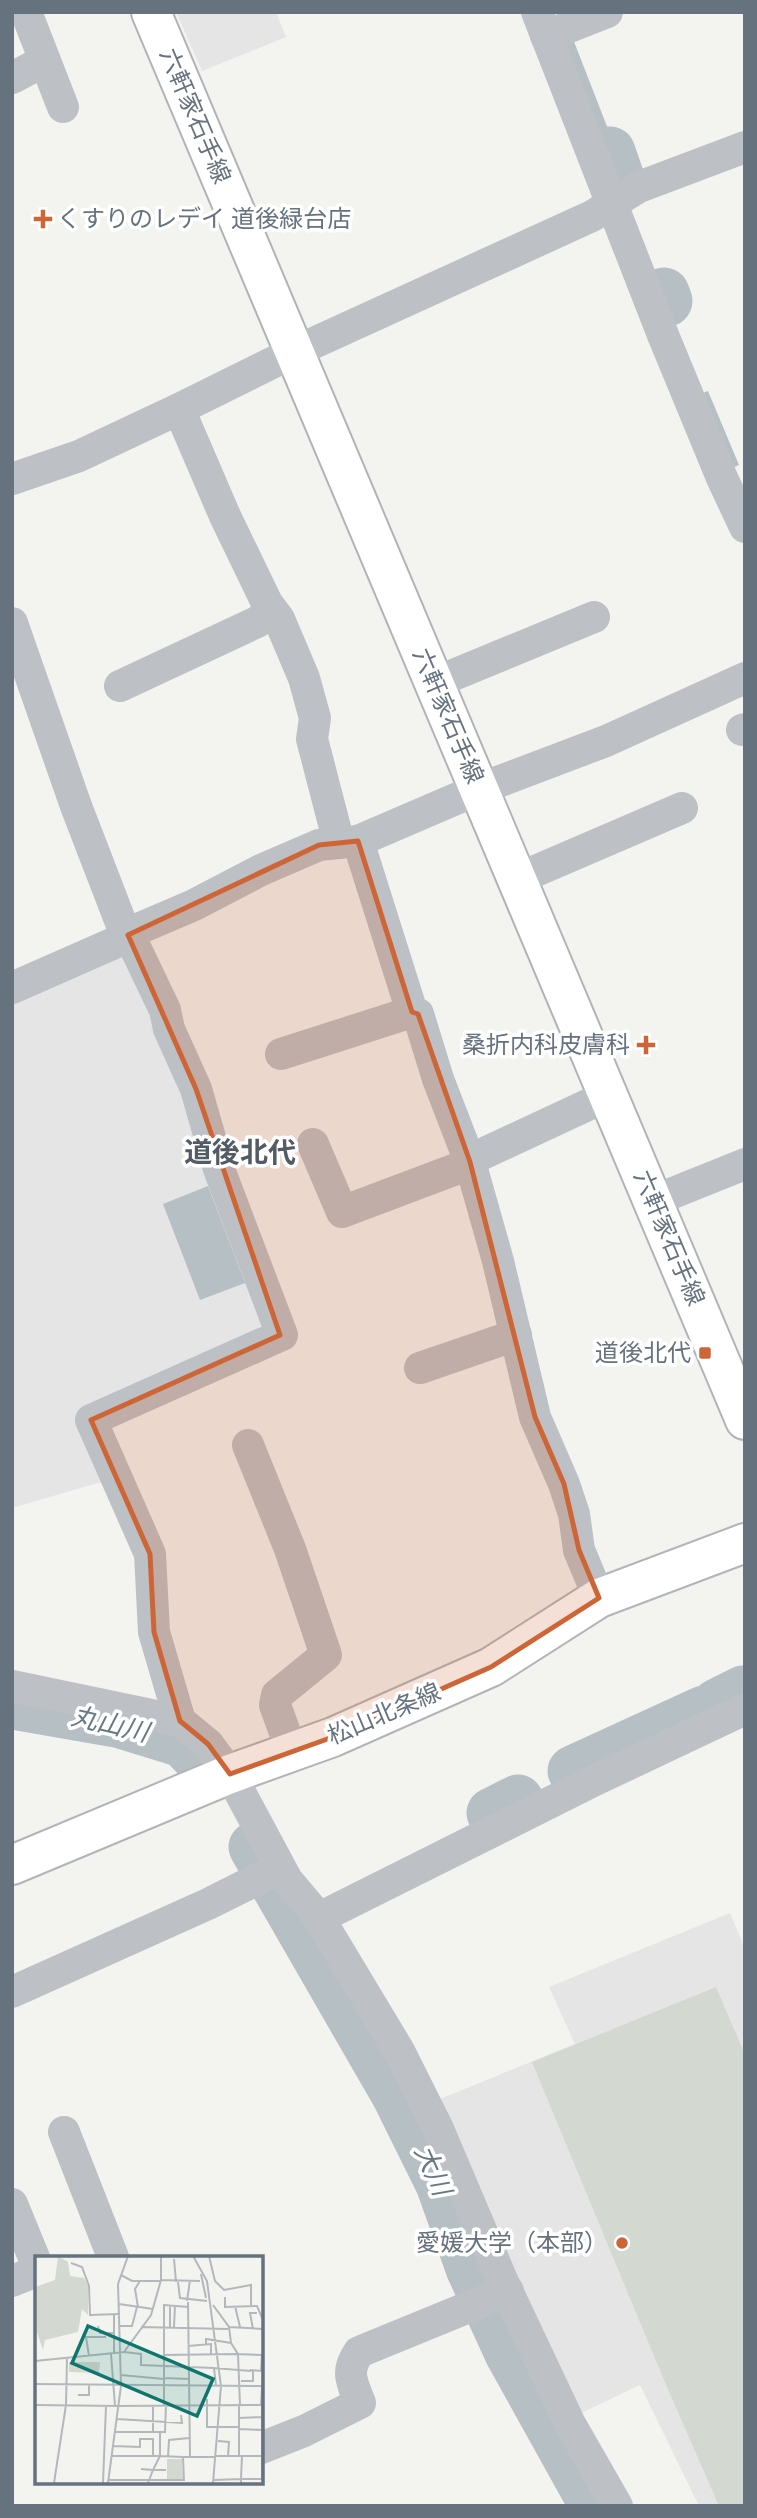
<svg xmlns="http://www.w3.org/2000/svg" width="757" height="2518" viewBox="0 0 757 2518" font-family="'Open Sans','Noto Sans JP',sans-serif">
	<rect width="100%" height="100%" fill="#f3f4f0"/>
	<!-- built -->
	<g fill="#e4e5e4">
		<path d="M 176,12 L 276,12 L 286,37 L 202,71 Z"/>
		<path d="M 123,952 L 183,1092 L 271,1323 L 84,1416 L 108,1480 L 12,1508 L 12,996 Z"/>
		<path d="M 730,1913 L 745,1949 L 745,2506 L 699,2506 L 640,2385 L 577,2415 L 435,2101 L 575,2044 L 549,1987 Z"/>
	</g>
	<!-- green -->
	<path fill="#d3d8d0" d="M 716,1987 L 745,2055 L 745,2506 L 719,2506 L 664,2380 L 532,2062 Z"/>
	<!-- water -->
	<g fill="#b6bfc4">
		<path d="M 573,39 L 608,129 L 595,134 L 559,44 Z"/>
		<path d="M 708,391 L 739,465 L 728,470 L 697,395 Z"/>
		<path d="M 208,1186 L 245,1283 L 200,1300 L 163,1204 Z"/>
	</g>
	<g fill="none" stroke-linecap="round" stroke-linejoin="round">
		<!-- river -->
		<g stroke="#b6bfc4" stroke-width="51">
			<path d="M 610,152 L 620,181"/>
			<path d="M 664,293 L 667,301"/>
			<path d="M 12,1704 L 121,1723 L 183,1742 L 200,1760"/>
			<path d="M 717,1704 L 743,1691"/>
			<path d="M 573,1771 L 704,1711"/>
			<path d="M 492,1813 L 518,1800"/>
			<path d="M 254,1847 L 397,2095 L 441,2184 L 471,2268 L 510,2353 L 595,2506"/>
		</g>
		<defs>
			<path id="secondary" d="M 151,12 L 745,1420"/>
			<path id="primary" d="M 12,1865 L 230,1774 L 333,1737 L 491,1667 L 599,1598 L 745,1543"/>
		</defs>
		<!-- secondary casing -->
		<use href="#secondary" stroke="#b0b4b8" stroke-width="42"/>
		<!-- primary casing -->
		<use href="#primary" stroke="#b1b4b8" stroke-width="42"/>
		<!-- street -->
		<g stroke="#bdc0c4" stroke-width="32">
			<path d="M 26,12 L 63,107"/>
			<path d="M 537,12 L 663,335 L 722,478 L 745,527"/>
			<path d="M 546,36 L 607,12"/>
			<path d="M 12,78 L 44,61"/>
			<path d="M 179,409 L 225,516 L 267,603 L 279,619 L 304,678 L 315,718 L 312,739 L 339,843"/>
			<path d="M 12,479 L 79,456 L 179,409 L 294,352 L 592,216 L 639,187 L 745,147"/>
			<path d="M 12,623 L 76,806 L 123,928 L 133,943 L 165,1010 L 169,1029 L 196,1089 L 219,1169 L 282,1335 L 91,1420 L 150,1554 L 154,1632 L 180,1721"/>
			<path d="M 434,683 L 594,617"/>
			<path d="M 120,686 L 257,622 L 272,611"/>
			<path d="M 742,730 L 745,729"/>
			<path d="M 358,841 L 412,1012 L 418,1014 L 438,1079 L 470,1162 L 498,1261 L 535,1417 L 564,1484 L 574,1514 L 579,1550 L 599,1598"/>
			<path d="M 517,879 L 682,808"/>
			<path d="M 12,988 L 121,940 L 138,929 L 194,905 L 261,870 L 319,845 L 358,841 L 479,789 L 606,741 L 745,678"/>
			<path d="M 281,1054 L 412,1012"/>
			<path d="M 313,1144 L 342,1212 L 464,1166 L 478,1156 L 609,1095"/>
			<path d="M 653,1201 L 745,1164"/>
			<path d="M 420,1368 L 516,1335"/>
			<path d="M 248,1445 L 290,1549 L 326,1655 L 277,1695 L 275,1705 L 292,1752"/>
			<path d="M 12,1686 L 180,1721 L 208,1744 L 230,1774 L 287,1880 L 319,1918 L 399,2051 L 438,2129 L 502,2280 L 570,2424 L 617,2506"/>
			<path d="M 319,1918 L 593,1781 L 745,1709"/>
			<path d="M 12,1992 L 208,1904 L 280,1868"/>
			<path d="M 64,2132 L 113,2257"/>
			<path d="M 12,2204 L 37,2265"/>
			<path d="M 12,2281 L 32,2273 L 37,2268"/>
			<path d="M 261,2448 L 304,2431 L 360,2403 C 352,2382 345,2372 359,2352 L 508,2291"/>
		</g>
		<!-- secondary -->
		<use href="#secondary" stroke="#fff" stroke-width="38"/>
		<!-- primary -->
		<use href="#primary" stroke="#fff" stroke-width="38"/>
	</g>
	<!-- marked area -->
	<path fill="#cd6537" fill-opacity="0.2" stroke="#cd6537" stroke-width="5" stroke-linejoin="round" d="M 358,841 L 412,1012 L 418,1014 L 470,1162 L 535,1417 L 564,1484 L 579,1550 L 599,1598 L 491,1667 L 333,1737 L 230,1774 L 208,1744 L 180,1721 L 154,1632 L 150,1554 L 91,1420 L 280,1335 L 196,1089 L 128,935 L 319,845 Z"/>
	<!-- markers -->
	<g fill="#cd6537" stroke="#fff" stroke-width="2.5">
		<path d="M39.5 208.5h7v7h7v7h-7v7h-7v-7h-7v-7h7z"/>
		<path d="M642.5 1034.5h7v7h7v7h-7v7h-7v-7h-7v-7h7z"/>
		<rect x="698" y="1346" width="14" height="14" rx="3.5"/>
		<circle cx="622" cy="2243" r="7"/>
	</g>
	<g text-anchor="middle" stroke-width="7" stroke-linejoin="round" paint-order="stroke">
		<!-- street labels -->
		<g font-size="24" fill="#66727e" stroke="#fff">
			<text transform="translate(195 116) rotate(67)" y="8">六軒家石手線</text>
			<text transform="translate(448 716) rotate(67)" y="8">六軒家石手線</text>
			<text transform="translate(669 1238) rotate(67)" y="8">六軒家石手線</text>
			<text transform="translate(384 1714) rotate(-23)" y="8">松山北条線</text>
		</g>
		<!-- poi labels -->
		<g font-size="24" fill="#66727e" stroke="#fff" text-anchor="end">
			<text x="57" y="227" text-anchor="start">くすりのレデイ 道後緑台店</text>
			<text x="630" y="1053">桑折内科皮膚科</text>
			<text x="691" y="1361">道後北代</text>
			<text x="608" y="2251">愛媛大学（本部）</text>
		</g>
		<!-- water labels -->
		<g font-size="26" font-style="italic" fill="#677982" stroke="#fff">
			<text transform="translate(110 1724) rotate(13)" y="9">丸山川</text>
			<text transform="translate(433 2170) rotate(66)" y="9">大川</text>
		</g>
		<!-- quarter labels -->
		<g font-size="28" font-weight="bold" fill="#535b64" stroke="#fff">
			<text x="240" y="1162">道後北代</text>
		</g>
	</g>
	<!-- overview -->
	<g transform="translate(35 2256)">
		<rect width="228" height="228" fill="#f3f4f0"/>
		<path d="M 23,0 L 33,6 L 35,20 L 49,22 L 53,30 L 53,59 L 47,53 L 43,76 L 10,84 L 8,94 L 0,70 L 0,31 L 20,24 ZM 34,106 L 65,106 L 64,117 L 34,116 ZM 132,203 L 147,203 L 148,223 L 132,224 Z" fill="#d3d8d0"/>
		<path fill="none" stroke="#b2b8bb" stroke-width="2" d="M 158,0 L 172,25 L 186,130 L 178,227M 174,0 L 180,25 L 189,34 L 216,29 L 216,49M 139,3 L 141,26M 36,7 L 47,11 L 54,30 L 55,59 L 85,58M 166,18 L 171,42M 86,19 L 97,25 L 126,25M 126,24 L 165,25M 143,26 L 145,42 L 172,45M 190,41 L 190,51 L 222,50 L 228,64M 152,45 L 155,24M 153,46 L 155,200M 84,48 L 118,53M 135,49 L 135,71M 178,49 L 194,71 L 196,87M 200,50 L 205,71M 103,51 L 100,33 L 105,25M 79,59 L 79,97M 63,70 L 65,77 L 79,77M 85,70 L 97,70 L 102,51M 106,71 L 193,73M 139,71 L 140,49M 194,71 L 228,73M 218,73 L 215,57 L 222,57M 171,89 L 171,83 L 196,87 L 203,98 L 227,99M 153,90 L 176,88 L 176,98M 89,96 L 116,59 L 126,24 L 126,0M 76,98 L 80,150M 129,99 L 203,98 L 205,149M 54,100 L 51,81 L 71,81M 0,105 L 89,96 L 106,98 L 106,109 L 179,112M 215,114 L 226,115 L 227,98M 86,119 L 129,123M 129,122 L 154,123M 206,125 L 218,125 L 218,115M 0,128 L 228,130M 181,130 L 179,112 L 216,115M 43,139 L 54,139 L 54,129M 172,143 L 172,171 L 204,171 L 204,149M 0,149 L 83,150M 129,149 L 129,49 L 154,51M 226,149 L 228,115M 83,150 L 228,149M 204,162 L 227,161M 82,163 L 147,167 L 146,159M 204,171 L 204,200M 204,173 L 228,174M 80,176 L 130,176 L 131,149M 118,176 L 118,149M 125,176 L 125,200 L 148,201M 183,185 L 194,186 L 193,200M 78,190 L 105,191 L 105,183 L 118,183 L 118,200M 77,200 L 125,200 L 118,214 L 106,213M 181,200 L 227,200M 207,200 L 206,223 L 228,223M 133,201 L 134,184 L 154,182M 227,223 L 227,149M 73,224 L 149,224M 178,224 L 206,223 L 206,227M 149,225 L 148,201 L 181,201M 19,227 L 31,149 L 32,102M 68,227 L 71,150M 73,227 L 86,130 L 83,28 L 93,0M 113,227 L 118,214 L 131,214"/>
		<path fill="#0f766e" fill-opacity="0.15" stroke="#0f766e" stroke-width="3.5" d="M 53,70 L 178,123 L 162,160 L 37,107 Z"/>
		<rect width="228" height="228" fill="none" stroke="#66727e" stroke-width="3.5"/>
	</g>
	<!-- border -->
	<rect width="757" height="2518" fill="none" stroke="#66727e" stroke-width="28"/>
</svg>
